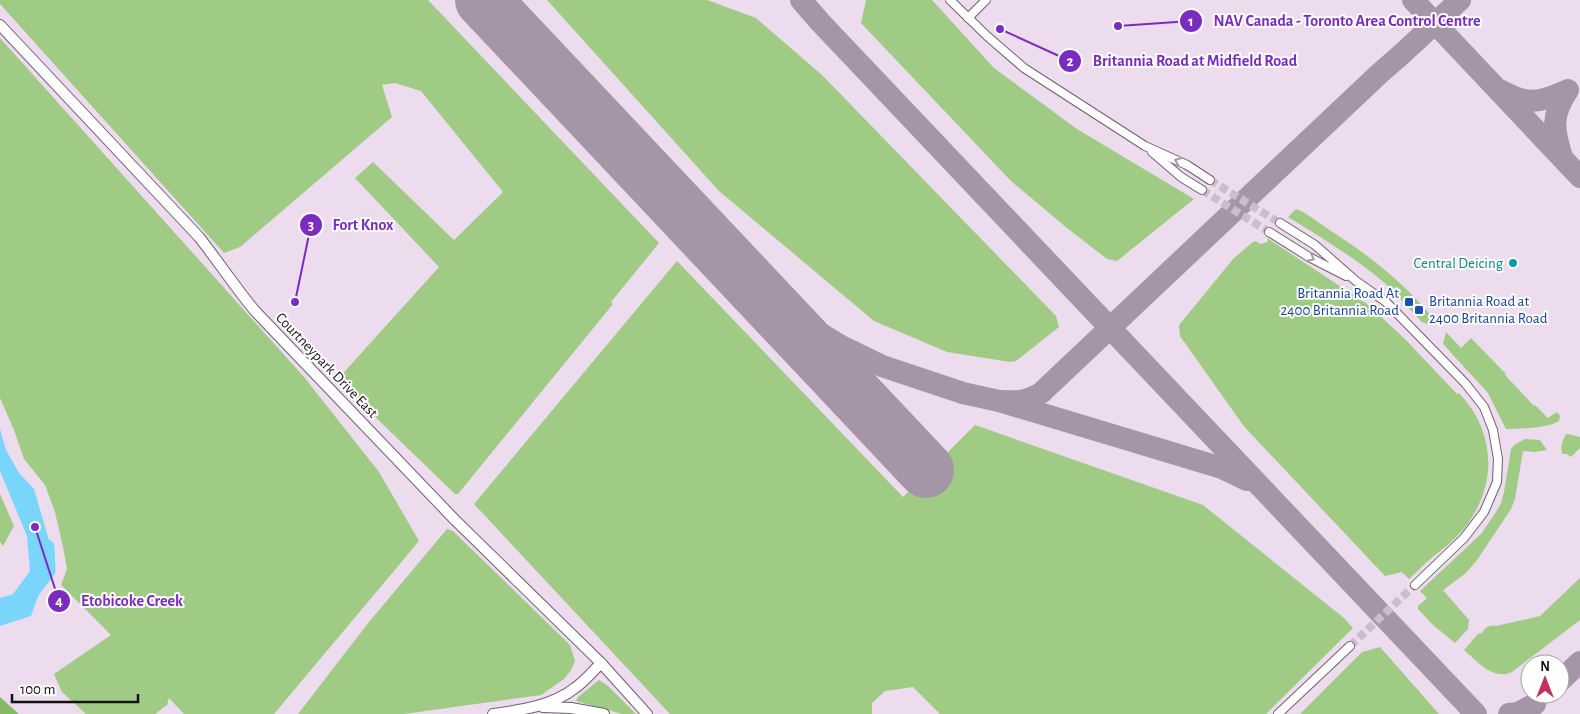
<svg xmlns="http://www.w3.org/2000/svg" width="1580" height="714" viewBox="0 0 1580 714" font-family="'Alegreya Sans',sans-serif">
	<rect width="100%" height="100%" fill="#eddbee"/>
	<!-- green -->
	<g fill="#a0cb85">
		<path d="M 0,0 L 428,0 L 659,243 L 611,302 L 613,304 L 458,494 L 455,494 L 337,380 L 439,267 L 355,178 L 373,162 L 454,240 L 503,192 L 421,91 L 395,83 L 382,85 L 392,117 L 240,247 L 224,253 L 0,4 Z"/>
		<path d="M 547,0 L 707,0 L 756,18 L 822,75 L 1056,316 L 1059,327 L 1016,361 L 1010,362 L 947,352 L 874,321 L 719,191 Z"/>
		<path d="M 866,0 L 932,0 L 994,68 L 1077,129 L 1194,199 L 1117,261 L 1107,259 L 1067,228 L 1011,181 L 861,23 Z"/>
		<path d="M 0,38 L 304,377 L 379,472 L 419,541 L 274,714 L 184,714 L 169,698 L 167,705 L 155,714 L 86,714 L 62,692 L 54,674 L 111,635 L 61,585 L 67,569 L 63,547 L 55,512 L 45,485 L 24,459 L 14,430 L 0,398 Z"/>
		<path d="M 1296,209 C 1307,213 1318,222 1328,229 C 1369,255 1406,284 1436,322 L 1427,324 L 1422,322 C 1410,310 1399,296 1387,285 C 1357,259 1322,238 1288,217 Z"/>
		<path d="M 1267,238 L 1367,304 L 1405,339 L 1457,394 L 1459,393 C 1497,433 1498,488 1462,531 C 1454,540 1444,548 1434,556 C 1425,563 1417,572 1409,579 L 1402,572 L 1385,576 L 1252,435 L 1243,425 L 1180,336 L 1179,325 L 1234,258 L 1253,242 L 1256,241 L 1260,244 L 1268,242 Z"/>
		<path d="M 677,261 L 903,497 L 975,425 L 1203,505 L 1344,618 L 1353,628 L 1266,714 L 940,714 L 913,687 L 885,691 L 872,703 L 872,714 L 670,714 L 474,504 Z"/>
		<path d="M 1446,332 L 1461,348 L 1471,338 L 1506,374 L 1505,375 L 1534,406 L 1535,405 L 1548,418 L 1557,412 L 1560,416 L 1559,421 C 1549,428 1519,429 1506,429 L 1488,393 L 1443,344 Z"/>
		<path d="M 1566,434 L 1568,434 L 1580,437 L 1580,448 L 1571,457 L 1567,454 L 1562,454 C 1560,446 1563,440 1566,434 Z"/>
		<path d="M 1525,439 L 1540,440 L 1547,450 L 1535,452 L 1523,451 L 1515,499 L 1511,509 L 1477,560 L 1466,573 L 1443,590 L 1469,620 L 1468,629 L 1455,643 L 1433,625 L 1418,609 L 1418,606 L 1427,598 L 1420,591 L 1481,534 L 1496,512 L 1501,503 L 1504,492 L 1511,449 L 1514,445 Z"/>
		<path d="M 0,494 L 14,526 L 3,546 L 0,542 Z"/>
		<path d="M 447,529 L 453,531 L 570,645 L 575,661 L 571,670 L 564,679 L 541,695 L 404,714 L 298,714 L 369,622 Z"/>
		<path d="M 1580,578 L 1580,620 L 1512,672 C 1493,681 1477,661 1464,650 L 1478,634 L 1482,633 C 1485,627 1489,625 1496,626 L 1540,616 Z"/>
		<path d="M 1380,647 L 1439,714 L 1300,714 L 1362,652 Z"/>
		<path d="M 599,680 L 608,686 L 636,714 L 622,714 L 576,701 L 578,697 Z"/>
	</g>
	<!-- forest -->
	<path fill="#86b963" d="M 0,697 L 19,714 L 0,714 Z"/>
	<!-- water -->
	<path fill="#7ad5fb" d="M 0,429 L 6,450 L 19,473 L 34,489 L 53,554 L 31,616 L 0,626 L 0,598 L 13,594 L 30,571 L 27,536 L 0,471 Z"/>
	<g fill="none" stroke-linecap="round" stroke-linejoin="round">
		<!-- river -->
		<path stroke="#7ad5fb" stroke-width="15" d="M 0,610 L 20,607 L 48,571 L 47,547"/>
		<!-- taxiway -->
		<g stroke="#a496a6" stroke-width="22">
			<path d="M 801,0 L 820,22 L 1476,714"/>
			<path d="M 1413,0 L 1580,177"/>
			<path d="M 1502,91 C 1529,106 1541,102 1568,90 C 1551,116 1553,128 1562,157"/>
			<path d="M 750,282 L 808,326 L 841,346 L 882,366 L 963,393 L 999,401 L 1222,468 L 1247,480"/>
			<path d="M 999,401 C 1017,402 1025,402 1041,393 L 1379,74 L 1403,53 L 1460,0"/>
			<path d="M 1560,681 L 1580,662"/>
			<path d="M 1509,714 L 1518,713 L 1535,704"/>
		</g>
		<!-- runway -->
		<path stroke="#a496a6" stroke-width="56" d="M 483,0 L 926,470"/>
		<!-- street-tunnel -->
		<g stroke="#cdbcce" stroke-width="8" stroke-dasharray="8 4" stroke-linecap="butt">
			<path d="M 1210,180 L 1280,223"/>
			<path d="M 1202,190 L 1269,232"/>
			<path d="M 1350,646 L 1415,585"/>
		</g>
		<defs>
			<g id="street">
				<path d="M 950,0 L 987,36 L 1024,68 L 1145,146 L 1187,165 L 1210,180"/>
				<path d="M 968,18 L 986,0"/>
				<path d="M 1152,152 L 1181,177 L 1202,190"/>
				<path d="M 1280,223 L 1315,245 L 1356,281 L 1386,302 L 1465,383 L 1484,407 L 1493,430 L 1498,459 L 1497,482 L 1484,512 L 1464,538 L 1415,585"/>
				<path d="M 1269,232 L 1309,257 L 1346,276"/>
				<path d="M 1278,714 L 1350,646"/>
			</g>
			<g id="secondary">
				<path d="M 0,25 L 199,237 C 218,261 235,287 255,311 L 454,519 L 601,663 L 647,714"/>
				<path d="M 543,707 L 571,708 L 604,714"/>
				<path d="M 493,714 C 522,710 552,706 575,688 C 585,681 593,671 601,663"/>
			</g>
		</defs>
		<!-- street casing -->
		<use href="#street" stroke="#706071" stroke-width="10"/>
		<!-- secondary casing -->
		<use href="#secondary" stroke="#706071" stroke-width="12"/>
		<!-- street -->
		<use href="#street" stroke="#fff" stroke-width="8"/>
		<!-- secondary -->
		<use href="#secondary" stroke="#fff" stroke-width="10"/>
	</g>
	<!-- one-way arrows -->
	<defs><path id="oneway-chevron" d="M-2-3.5L2.5 0L-2 3.5" fill="none" stroke-width="1.6" stroke-linecap="round" stroke-linejoin="round" transform="scale(1.25)"/></defs>
	<g stroke="#a19fa2">
		<use href="#oneway-chevron" transform="translate(1178 161) rotate(-155)"/>
		<use href="#oneway-chevron" transform="translate(1311 258) rotate(29)"/>
	</g>
	<!-- markers -->
	<circle fill="#0f9aa8" stroke="#fff" stroke-width="2" cx="1513" cy="263" r="5"/>
	<g fill="#1a4fb4" stroke="#fff" stroke-width="2">
		<rect x="1404" y="297" width="10" height="10" rx="2.5"/>
		<rect x="1414" y="305" width="10" height="10" rx="2.5"/>
	</g>
	<g text-anchor="middle" stroke-width="4" stroke-linejoin="round" paint-order="stroke">
		<!-- culture labels -->
		<g font-size="15" fill="#0d838f" stroke="#fff" text-anchor="end">
			<text x="1503" y="268">Central Deicing</text>
		</g>
		<!-- transit labels -->
		<g font-size="15" fill="#164399" stroke="#fff" text-anchor="end">
			<text x="1399" y="298">Britannia Road At<tspan x="1399" dy="17">2400 Britannia Road</tspan></text>
			<text x="1429" y="306" text-anchor="start">Britannia Road at<tspan x="1429" dy="17">2400 Britannia Road</tspan></text>
		</g>
		<!-- street labels -->
		<g font-size="15" fill="#150f16" stroke="#fff">
			<text transform="translate(327 365) rotate(46)" y="5">Courtneypark Drive East</text>
		</g>
	</g>
	<!-- callouts -->
	<path fill="none" stroke="#7b2cbf" stroke-width="2" d="M1118 26L1191 21M1000 29L1070 61M295 302L311 225M35 527L59 601"/>
	<g fill="#7b2cbf" stroke="#fff" stroke-width="2">
		<circle cx="1118" cy="26" r="5"/>
		<circle cx="1000" cy="29" r="5"/>
		<circle cx="295" cy="302" r="5"/>
		<circle cx="35" cy="527" r="5"/>
		<circle cx="1191" cy="21" r="12"/>
		<circle cx="1070" cy="61" r="12"/>
		<circle cx="311" cy="225" r="12"/>
		<circle cx="59" cy="601" r="12"/>
	</g>
	<g font-size="15" text-anchor="middle" font-weight="bold" fill="#fff">
		<text x="1191" y="26">1</text>
		<text x="1070" y="66">2</text>
		<text x="311" y="230">3</text>
		<text x="59" y="606">4</text>
	</g>
	<g font-size="16" text-anchor="middle" font-weight="bold" fill="#7b2cbf" stroke="#fff" stroke-width="4" stroke-linejoin="round" paint-order="stroke">
		<text x="1347" y="26">NAV Canada - Toronto Area Control Centre</text>
		<text x="1195" y="66">Britannia Road at Midfield Road</text>
		<text x="363" y="230">Fort Knox</text>
		<text x="132" y="606">Etobicoke Creek</text>
	</g>
	<!-- north arrow -->
	<g transform="translate(1545 679)"><circle r="24" fill="#ffffff" stroke="#a19fa2"/>
	<path d="M0-4L9 19L0 12L-9 19Z" fill="#c0325f"/>
	<text y="-8" font-size="14" font-weight="bold" text-anchor="middle" fill="#150f16">N</text>
	</g>
	<!-- scale -->
	<path d="M12 694v8h126v-8" fill="none" stroke="#150f16" stroke-width="2.5"/>
	<text x="20" y="694" font-size="15" fill="#150f16" stroke="#ffffff" stroke-width="4" paint-order="stroke">100 m</text>
</svg>
